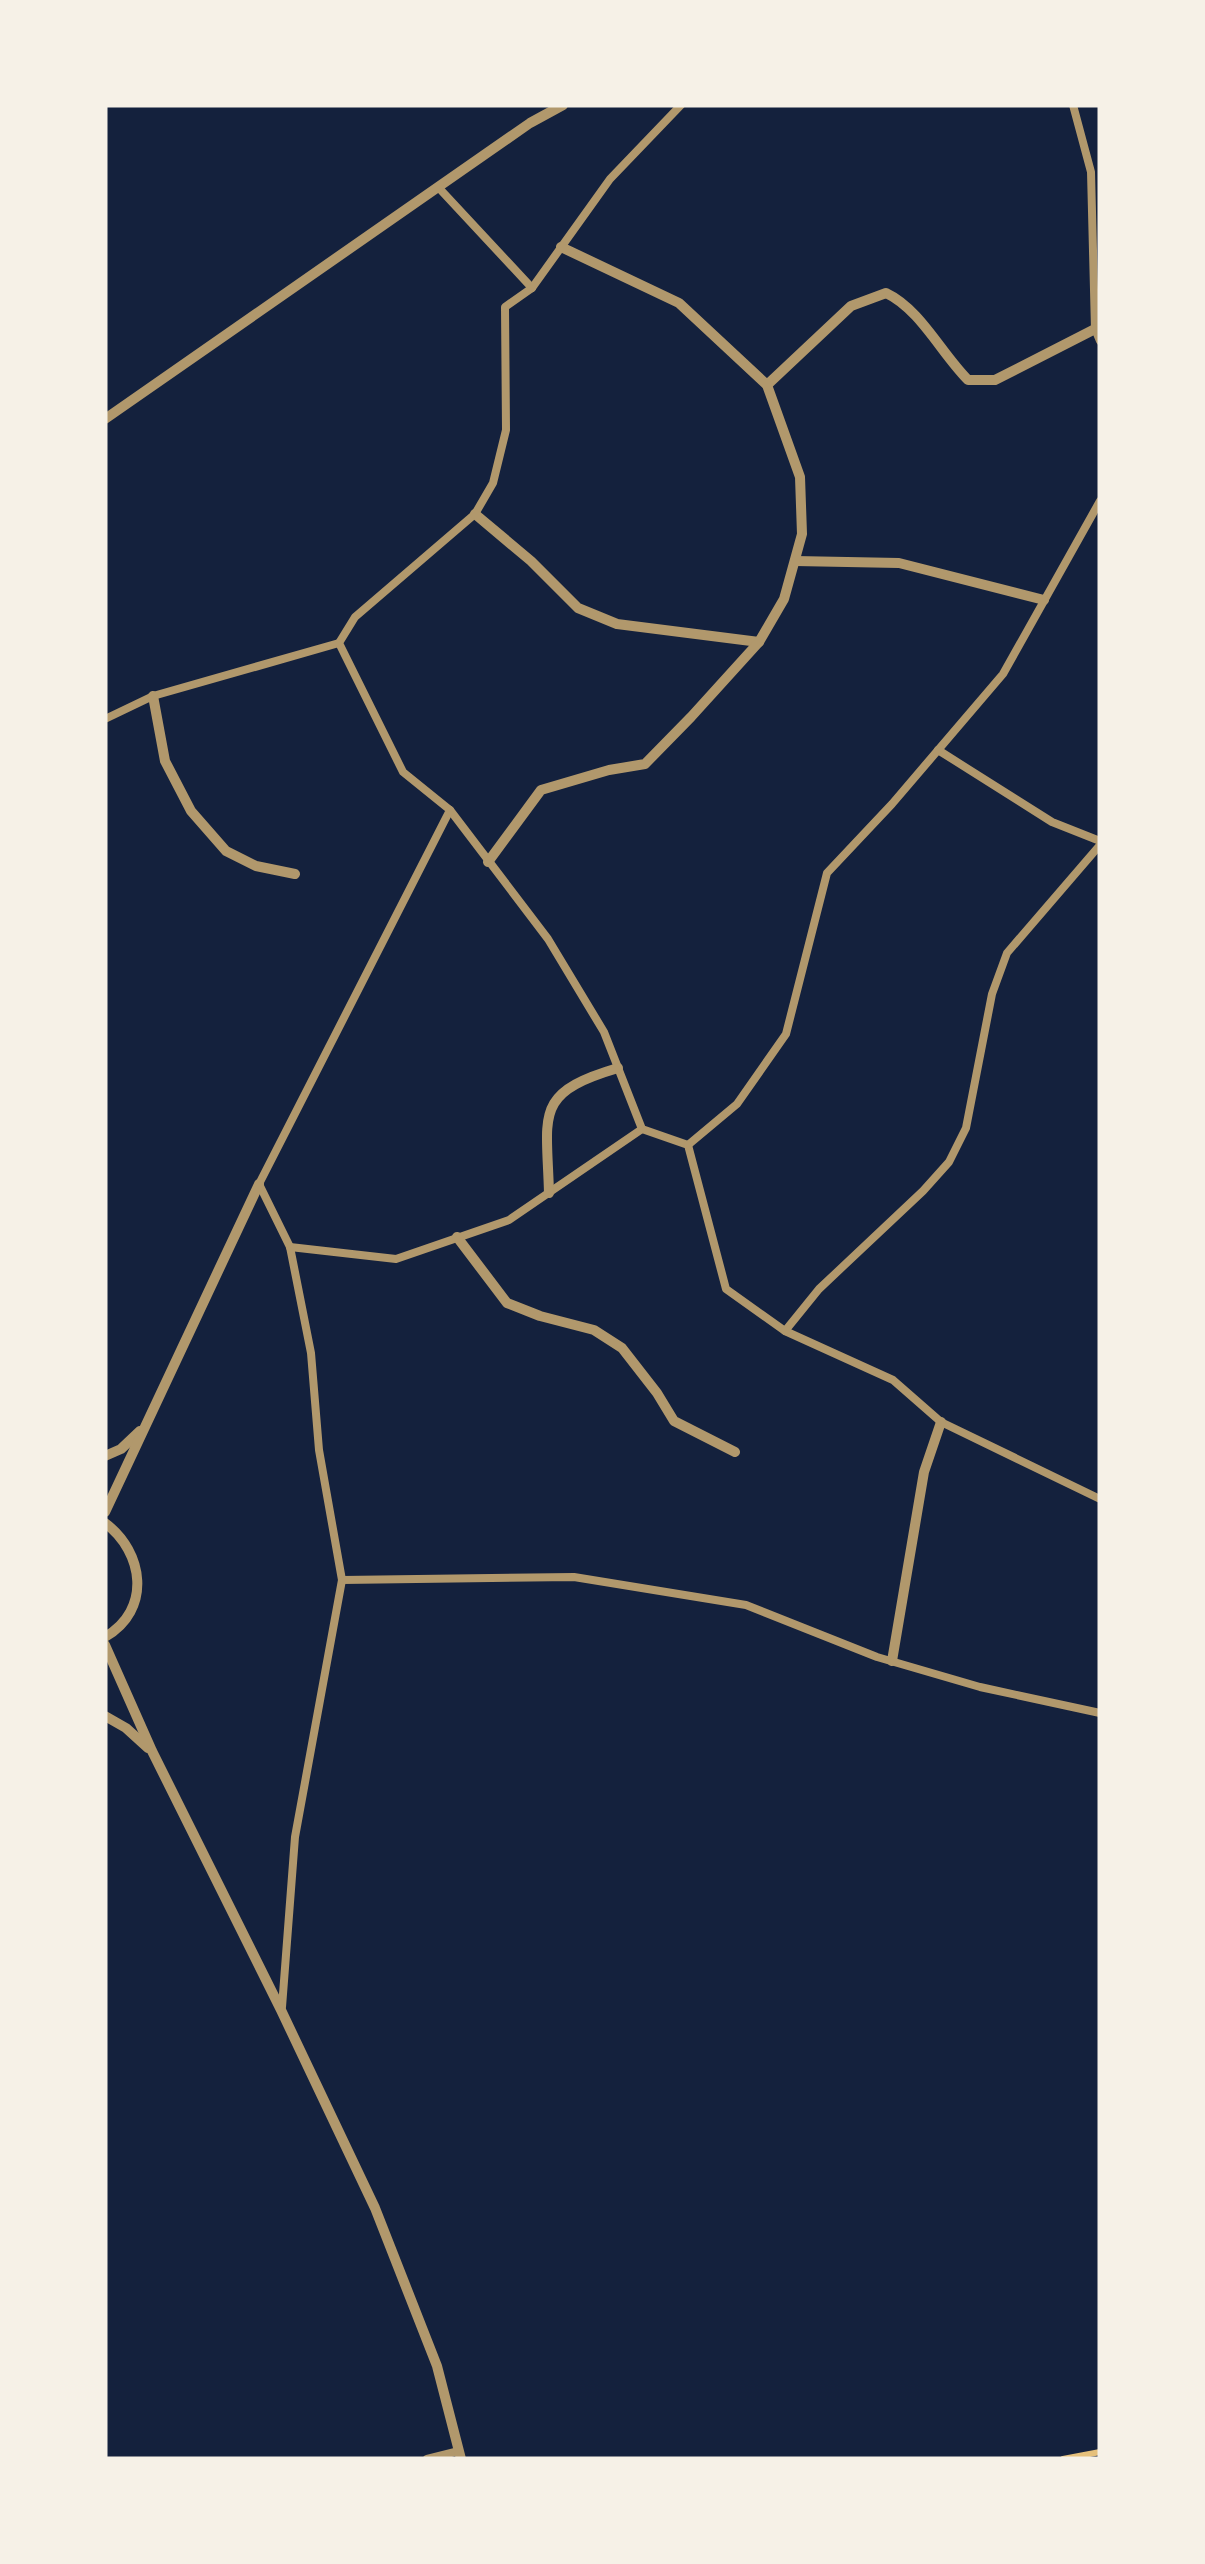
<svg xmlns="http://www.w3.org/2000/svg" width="1205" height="2564" viewBox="0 0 1205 2564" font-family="'Libre Baskerville',serif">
	<rect width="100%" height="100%" fill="#14213d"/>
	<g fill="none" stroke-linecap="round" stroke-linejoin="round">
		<!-- path -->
		<path stroke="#e5c07b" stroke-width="6" d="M 1063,2459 L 1100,2452"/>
		<!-- service -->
		<g stroke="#b1986c" stroke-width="8">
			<path d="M 1073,105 L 1091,172 L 1095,329 L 1100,341"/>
			<path d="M 438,187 L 532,288"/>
			<path d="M 105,719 L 153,696 L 339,643"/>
			<path d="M 938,750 L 1052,822 L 1100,841"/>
			<path d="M 450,810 L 548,939 L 604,1032 L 642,1129 L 688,1145 L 726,1289 L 785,1331 L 893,1380 L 941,1422 L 1100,1499"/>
			<path d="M 688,1145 L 737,1104 L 786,1034 L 827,873 L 892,804 L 1003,674 L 1100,501"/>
			<path d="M 290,1247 L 396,1259 L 509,1220 L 642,1129"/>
			<path d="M 785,1331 L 819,1289 L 923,1191 L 949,1162 L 966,1128 L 992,994 L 1007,953 L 1100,845"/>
			<path d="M 342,1580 L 574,1577 L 746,1605 L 877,1657 L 980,1687 L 1100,1713"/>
			<path d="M 282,2007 L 295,1837 L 342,1580 L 319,1450 L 311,1353 L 290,1247 L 259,1184 L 450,810 L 403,772 L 339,643 L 355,617 L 475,514 L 493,483 L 506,430 L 505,307 L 532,288 L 610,179 L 681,105"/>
			<path d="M 427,2459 L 459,2451"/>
		</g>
		<!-- minor -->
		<g stroke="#b1986c" stroke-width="10">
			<path d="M 767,385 L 851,306 L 886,293 C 920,309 941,353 968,380 L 995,380 L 1095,329"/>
			<path d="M 105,419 L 530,123 L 563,105"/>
			<path d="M 475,514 L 531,561 L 578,608 L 617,624 L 759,642"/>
			<path d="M 795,561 L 899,563 L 1044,600"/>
			<path d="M 153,696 L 165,761 L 191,811 L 226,851 L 256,866 L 295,874"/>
			<path d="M 488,862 L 541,790 L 609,770 L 645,764 L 691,717 L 759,642 L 784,599 L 802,534 L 800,477 L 767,385 L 679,303 L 561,247"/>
			<path d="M 549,1193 C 547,1114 533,1093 618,1068"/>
			<path d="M 457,1237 L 507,1303 L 540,1316 L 594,1330 L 622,1348 L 657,1393 L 674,1421 L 735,1452"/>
			<path d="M 105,1456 L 121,1449 L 140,1431"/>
			<path d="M 105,1512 L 259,1184"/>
			<path d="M 105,1523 C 144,1552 152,1610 105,1637"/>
			<path d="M 105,1645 L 152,1751 L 281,2010 L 375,2208 L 437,2366 L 461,2459"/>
			<path d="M 892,1661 L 924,1472 L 941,1422"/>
			<path d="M 105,1716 L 126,1728 L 148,1748"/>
		</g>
	</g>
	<!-- border -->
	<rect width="1205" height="2564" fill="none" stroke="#f6f1e7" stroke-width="215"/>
</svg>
